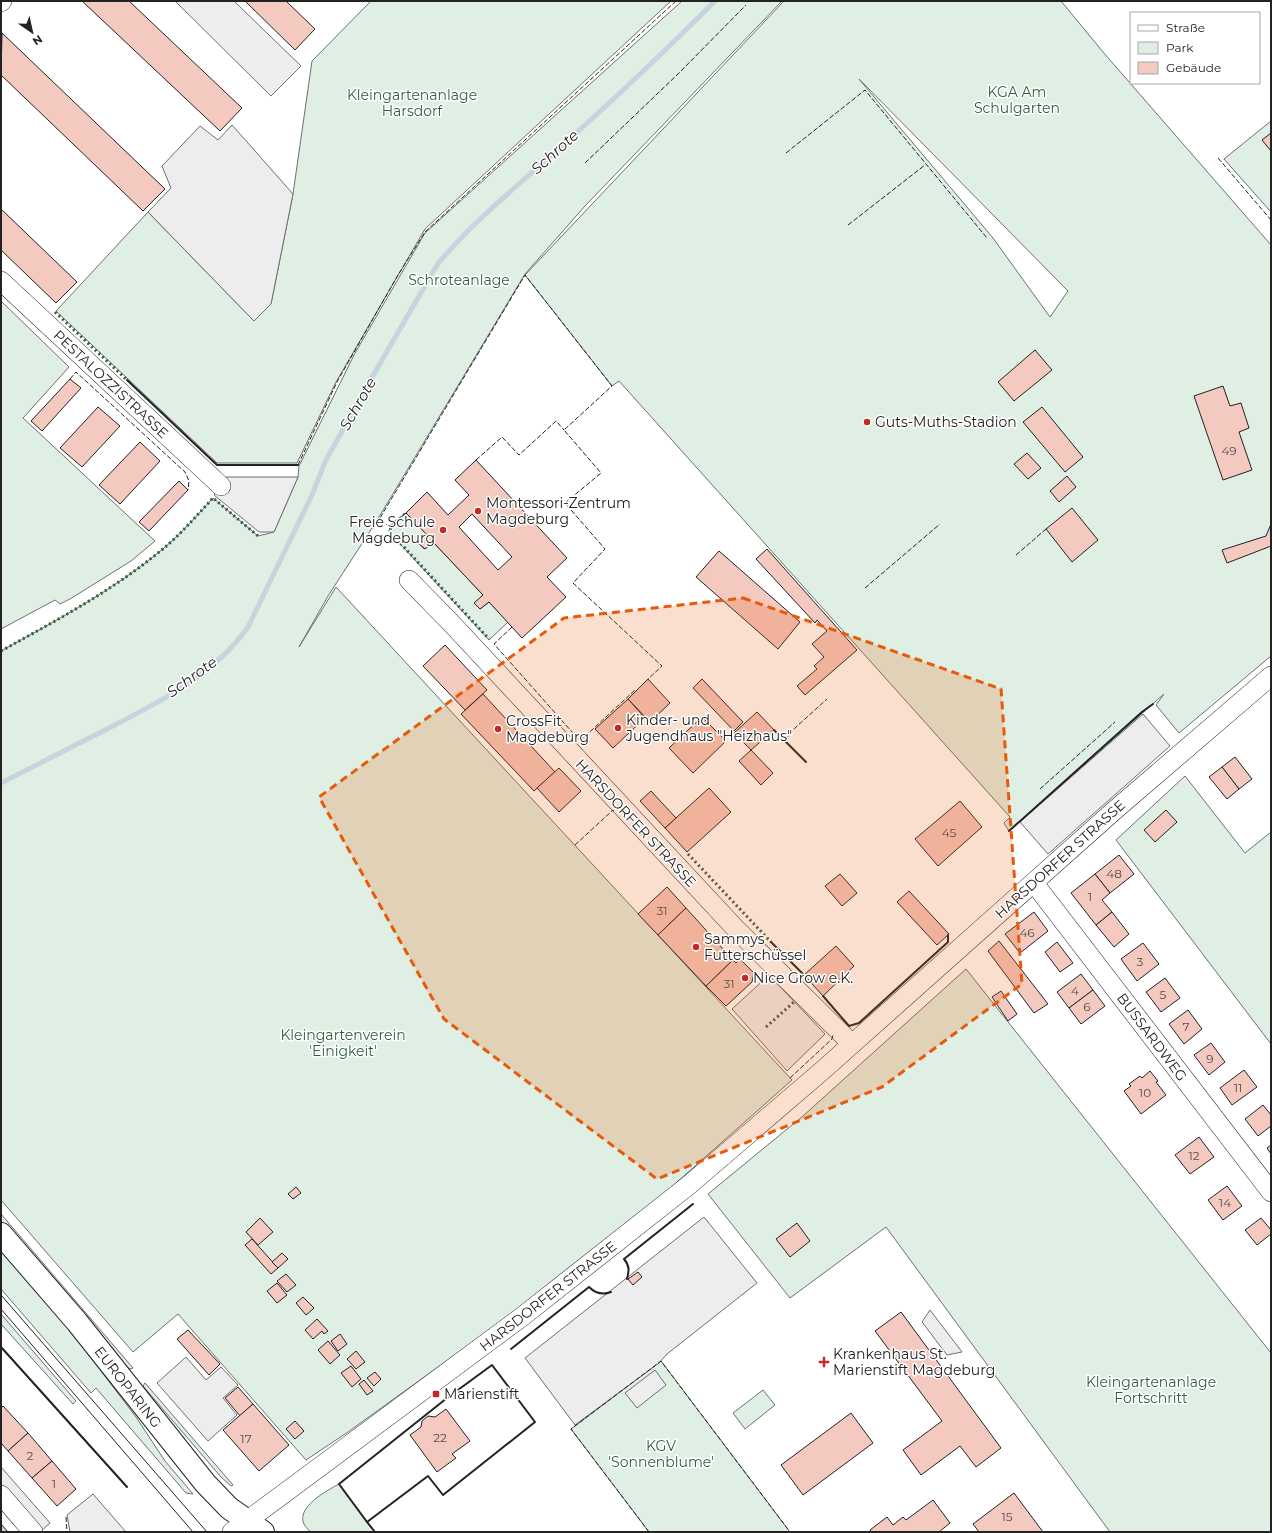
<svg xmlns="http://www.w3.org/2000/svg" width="1272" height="1533" viewBox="0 0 1272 1533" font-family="Montserrat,sans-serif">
	<rect width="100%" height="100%" fill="#fff"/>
	<!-- green -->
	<g fill="#e0efe3" stroke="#6f6f6f" fill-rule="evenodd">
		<path d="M 371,1 L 671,1 L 425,229 L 336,382 L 297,463 L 217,463 L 56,311 L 148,212 L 253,320 L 271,304 L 293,194 L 312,61 Z"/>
		<path d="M 682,1 L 782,1 L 585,206 L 525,274 L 373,527 L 374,528 L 372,528 L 328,596 L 299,647 L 336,587 L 792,1080 L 667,1191 L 517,1310 L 348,1432 L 306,1460 L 178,1314 L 133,1352 L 1,1200 L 1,651 C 57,620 114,590 164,548 C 182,533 197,515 213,498 L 258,536 L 274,532 L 298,477 L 299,466 L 355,353 L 425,233 Z"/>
		<path d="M 784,1 L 1061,1 L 1103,52 L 1271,245 L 1271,656 L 1179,733 L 1156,705 L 1164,694 L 1009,831 L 1004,823 L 1010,817 L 619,381 L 612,386 L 525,275 ZM 859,79 L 1068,291 L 1050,317 L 993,238 Z"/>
		<path d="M 1271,121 L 1271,212 L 1224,159 Z"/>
		<path d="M 1,301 L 69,367 L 23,418 L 155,541 L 131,561 L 70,599 L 60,604 L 55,600 L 1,629 Z"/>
		<path d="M 406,513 L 427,535 L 419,543 L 424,549 L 433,542 L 483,595 L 475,603 L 480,609 L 489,602 L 508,622 L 489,640 L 389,532 L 390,525 Z"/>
		<path d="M 1185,776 L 1245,853 L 1271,832 L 1271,1044 L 1116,840 Z"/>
		<path d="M 966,969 L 1271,1353 L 1271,1532 L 1110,1532 L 886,1227 L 790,1298 L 708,1194 L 803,1116 Z"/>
		<path d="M 1,1214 L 133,1368 L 130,1369 L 127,1367 L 1,1221 Z"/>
		<path d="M 1,1248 L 56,1312 L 136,1417 L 165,1461 L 193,1494 L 186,1493 L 96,1388 L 91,1393 L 1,1289 Z"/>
		<path d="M 1,1314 L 76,1401 L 73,1404 L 1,1324 Z"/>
		<path d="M 661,1361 L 790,1532 L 649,1532 L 571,1429 Z"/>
		<path d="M 145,1383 L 233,1485 L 231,1486 L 221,1477 L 143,1386 Z"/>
		<path d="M 763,1390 L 775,1405 L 745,1429 L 733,1413 Z"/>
		<path d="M 339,1484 L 375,1532 L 311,1532 C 286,1513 324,1492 339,1484 Z"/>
	</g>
	<!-- parking -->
	<g fill="#ededed" stroke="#6f6f6f">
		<path d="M 175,1 L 234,1 L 301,66 L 271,96 Z"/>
		<path d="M 232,125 L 293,194 L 271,304 L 254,321 L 148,212 L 171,188 L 162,166 L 200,126 L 218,140 Z"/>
		<path d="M 226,477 L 298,477 L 274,532 L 259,532 L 214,495 Z"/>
		<path d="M 1143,714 L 1170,746 L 1048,854 L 1020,822 Z"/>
		<path d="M 769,975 L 825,1034 L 787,1071 L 732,1009 Z"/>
		<path d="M 704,1217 L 757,1283 L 667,1354 L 659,1363 L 575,1425 L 525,1358 Z"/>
		<path d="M 930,1310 L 962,1352 L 947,1355 L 922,1322 Z"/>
		<path d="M 186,1357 L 206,1380 L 221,1367 L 238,1385 L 223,1398 L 237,1415 L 208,1441 L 157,1383 Z"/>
		<path d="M 655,1370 L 666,1385 L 637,1408 L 625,1393 Z"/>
		<path d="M 1,1467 L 50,1523 L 40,1532 L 1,1488 Z"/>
		<path d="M 93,1494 L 126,1532 L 70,1532 L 67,1515 Z"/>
	</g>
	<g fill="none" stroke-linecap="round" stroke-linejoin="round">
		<!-- stream -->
		<path stroke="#c7d3dd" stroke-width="5" d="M 1,783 C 34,766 68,749 101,732 C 154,705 213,677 248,627 L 312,495 L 325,462 L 367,386 L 437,265 C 477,216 528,178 574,135 C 622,92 669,47 715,1"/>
	</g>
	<!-- building -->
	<g fill="#f3c9c0" stroke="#222" fill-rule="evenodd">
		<path d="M 82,1 L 129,1 L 242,108 L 220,131 Z"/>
		<path d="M 245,1 L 286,1 L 315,29 L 295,50 Z"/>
		<path d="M 2,33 L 165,189 L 143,211 L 1,75 Z"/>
		<path d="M 1271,133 L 1271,151 L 1262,140 Z"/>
		<path d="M 1,209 L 77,282 L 56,303 L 1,250 Z"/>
		<path d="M 1035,350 L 1052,370 L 1014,401 L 998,382 Z"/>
		<path d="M 70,379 L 81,388 L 42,431 L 31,421 Z"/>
		<path d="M 1223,386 L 1230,406 L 1241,403 L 1249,428 L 1239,432 L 1252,470 L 1223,480 L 1194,396 Z"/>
		<path d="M 98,407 L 120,426 L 82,467 L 60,448 Z"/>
		<path d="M 1042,407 L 1083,457 L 1065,472 L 1023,422 Z"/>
		<path d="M 140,442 L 160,461 L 120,504 L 99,485 Z"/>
		<path d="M 1027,453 L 1041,468 L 1028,479 L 1014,464 Z"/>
		<path d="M 476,460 L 567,558 L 547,577 L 566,597 L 522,638 L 489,602 L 480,609 L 474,603 L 483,595 L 433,542 L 425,549 L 418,543 L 427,535 L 406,513 L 427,492 L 448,515 L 469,495 L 455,480 ZM 472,514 L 512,557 L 498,570 L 459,527 Z"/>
		<path d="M 1067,476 L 1076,487 L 1059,502 L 1050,491 Z"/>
		<path d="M 179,481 L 188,490 L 149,531 L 139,522 Z"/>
		<path d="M 1072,508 L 1098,540 L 1072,562 L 1046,529 Z"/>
		<path d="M 1271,524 L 1271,546 L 1227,563 L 1222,550 L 1266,536 Z"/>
		<path d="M 767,549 L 857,650 L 805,695 L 797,686 L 817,669 L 814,666 L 824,657 L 812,644 L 827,631 L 817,620 L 815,623 L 756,559 Z"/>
		<path d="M 719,551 L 800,622 L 778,649 L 696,577 Z"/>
		<path d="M 445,645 L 487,690 L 465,710 L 423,666 Z"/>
		<path d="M 648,679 L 670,703 L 650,722 L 628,699 Z"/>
		<path d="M 702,679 L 743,722 L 734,731 L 693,688 Z"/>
		<path d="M 483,694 L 555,772 L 534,791 L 461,714 Z"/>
		<path d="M 628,699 L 645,718 L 613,748 L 595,729 Z"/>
		<path d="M 757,712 L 774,730 L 751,750 L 734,733 Z"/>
		<path d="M 702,717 L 726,741 L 693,773 L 669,748 Z"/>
		<path d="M 751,750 L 773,773 L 761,785 L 739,761 Z"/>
		<path d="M 1235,757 L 1252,779 L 1239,789 L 1222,767 Z"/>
		<path d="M 1222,767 L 1239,789 L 1227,799 L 1209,777 Z"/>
		<path d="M 559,768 L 581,791 L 559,812 L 537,788 Z"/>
		<path d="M 709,788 L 731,812 L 687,852 L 665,828 Z"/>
		<path d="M 651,791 L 676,818 L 665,828 L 640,801 Z"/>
		<path d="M 960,801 L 982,827 L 938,866 L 915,839 Z"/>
		<path d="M 1166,810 L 1177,822 L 1155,842 L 1144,830 Z"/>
		<path d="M 1119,855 L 1134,874 L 1110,893 L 1095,874 Z"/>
		<path d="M 840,874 L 857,893 L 842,906 L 825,886 Z"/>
		<path d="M 1095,874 L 1110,893 L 1102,900 L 1112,912 L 1096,925 L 1071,893 Z"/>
		<path d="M 667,887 L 686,908 L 658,935 L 638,914 Z"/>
		<path d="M 909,891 L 949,934 L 937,945 L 897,902 Z"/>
		<path d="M 686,908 L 733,960 L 706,986 L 658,935 Z"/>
		<path d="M 1034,912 L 1048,931 L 1020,953 L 1005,934 Z"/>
		<path d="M 1112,912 L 1129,934 L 1114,947 L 1096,925 Z"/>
		<path d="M 999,941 L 1048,1004 L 1034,1013 L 988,951 Z"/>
		<path d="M 1057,942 L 1073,963 L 1060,972 L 1045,952 Z"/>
		<path d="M 1143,943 L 1159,964 L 1137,981 L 1121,959 Z"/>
		<path d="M 836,946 L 854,966 L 823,996 L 804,975 Z"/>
		<path d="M 740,959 L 754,973 L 752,982 L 726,1006 L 706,986 L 733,960 L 736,963 Z"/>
		<path d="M 1081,974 L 1093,990 L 1069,1008 L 1057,992 Z"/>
		<path d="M 1165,978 L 1180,998 L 1161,1012 L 1146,992 Z"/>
		<path d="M 1093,990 L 1105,1006 L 1081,1024 L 1069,1008 Z"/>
		<path d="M 1001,991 L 1017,1014 L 1008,1021 L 992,997 Z"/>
		<path d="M 1188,1010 L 1202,1029 L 1184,1044 L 1169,1024 Z"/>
		<path d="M 1211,1043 L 1225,1062 L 1209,1075 L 1194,1055 Z"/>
		<path d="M 1244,1070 L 1257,1087 L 1232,1105 L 1220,1088 Z"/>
		<path d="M 1150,1071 L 1158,1081 L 1156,1082 L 1166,1095 L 1141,1114 L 1124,1091 L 1131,1086 L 1129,1084 L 1140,1076 L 1142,1078 Z"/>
		<path d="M 1263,1105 L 1271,1115 L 1271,1126 L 1258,1136 L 1245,1119 Z"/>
		<path d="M 1199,1137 L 1214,1157 L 1190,1174 L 1175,1155 Z"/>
		<path d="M 1271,1145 L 1271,1154 L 1267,1148 Z"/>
		<path d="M 1227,1186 L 1242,1206 L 1223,1220 L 1208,1200 Z"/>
		<path d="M 296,1187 L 301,1193 L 293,1199 L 288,1194 Z"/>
		<path d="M 260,1218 L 273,1232 L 258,1245 L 246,1232 Z"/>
		<path d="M 1261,1218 L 1271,1230 L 1271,1234 L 1257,1245 L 1245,1230 Z"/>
		<path d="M 797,1223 L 810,1241 L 790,1257 L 776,1239 Z"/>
		<path d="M 252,1239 L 278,1268 L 271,1274 L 245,1245 Z"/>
		<path d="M 282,1253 L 288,1259 L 278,1268 L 272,1262 Z"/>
		<path d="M 638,1272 L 642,1277 L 633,1285 L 628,1279 Z"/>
		<path d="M 286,1274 L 296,1285 L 287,1292 L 277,1281 Z"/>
		<path d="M 277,1283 L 287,1295 L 277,1303 L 267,1291 Z"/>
		<path d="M 303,1297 L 314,1308 L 306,1315 L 296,1303 Z"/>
		<path d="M 901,1312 L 1001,1448 L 976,1467 L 960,1446 L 921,1475 L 903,1450 L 942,1421 L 875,1331 Z"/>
		<path d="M 317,1319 L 328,1331 L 324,1334 L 322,1331 L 313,1339 L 305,1330 Z"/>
		<path d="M 188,1330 L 220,1364 L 209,1375 L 177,1339 Z"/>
		<path d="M 340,1334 L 347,1344 L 338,1351 L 331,1341 Z"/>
		<path d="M 328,1341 L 340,1355 L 330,1364 L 318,1350 Z"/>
		<path d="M 356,1351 L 365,1362 L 356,1369 L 347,1359 Z"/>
		<path d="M 351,1366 L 361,1379 L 352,1387 L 341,1373 Z"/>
		<path d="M 375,1372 L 381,1379 L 374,1386 L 367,1378 Z"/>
		<path d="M 364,1380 L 373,1391 L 367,1395 L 359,1384 Z"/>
		<path d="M 238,1387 L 253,1404 L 240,1416 L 225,1398 Z"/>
		<path d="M 253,1404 L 289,1445 L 259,1471 L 223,1430 Z"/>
		<path d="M 3,1406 L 28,1433 L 8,1451 L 1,1443 L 1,1408 Z"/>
		<path d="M 446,1409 L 470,1441 L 452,1454 L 456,1458 L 437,1472 L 410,1435 L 421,1427 L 422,1421 L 428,1416 L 435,1417 Z"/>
		<path d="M 851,1413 L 873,1443 L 803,1495 L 781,1465 Z"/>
		<path d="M 295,1421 L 304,1431 L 295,1439 L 286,1429 Z"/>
		<path d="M 28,1433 L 52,1461 L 32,1478 L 8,1451 Z"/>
		<path d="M 52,1461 L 76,1489 L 57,1506 L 32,1478 Z"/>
		<path d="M 1014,1493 L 1043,1532 L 979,1532 L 973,1524 Z"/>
		<path d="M 933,1500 L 950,1523 L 939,1532 L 871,1532 L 870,1530 L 887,1517 L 893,1525 L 903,1517 L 906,1520 Z"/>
		<path d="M 1,1524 L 8,1532 L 1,1532 Z"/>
	</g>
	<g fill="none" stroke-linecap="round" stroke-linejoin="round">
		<defs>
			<g id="minor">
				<path d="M 1,2 L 2,1"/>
				<path d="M 1,281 L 221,486"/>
				<path d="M 409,580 L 453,625 L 735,928 L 852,1044"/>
				<path d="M 1034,883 L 1271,1192"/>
				<path d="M 1,1495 L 33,1532"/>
				<path d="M 232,1532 L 523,1316 L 689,1185 L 823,1070 L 1116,809 L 1271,676"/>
			</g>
			<path id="major" d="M 1,1234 L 77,1322 L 205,1483 L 229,1508 L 263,1532"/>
		</defs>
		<!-- minor casing -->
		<use href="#minor" stroke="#222" stroke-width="20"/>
		<!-- major casing -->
		<use href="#major" stroke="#222" stroke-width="24"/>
		<!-- minor -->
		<use href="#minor" stroke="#fff" stroke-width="19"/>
		<!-- major -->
		<use href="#major" stroke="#fff" stroke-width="22"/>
		<!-- tram -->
		<g stroke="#222" stroke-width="1">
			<path d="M 1,1295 L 207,1532"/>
			<path d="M 1,1309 L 193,1532"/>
		</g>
		<!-- hedge -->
		<g stroke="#2f5e38" stroke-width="3" stroke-dasharray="2 3" stroke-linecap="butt">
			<path d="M 55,312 L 127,380"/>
			<path d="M 405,514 L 391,526 L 390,532 L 489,639"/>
			<path d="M 1,651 C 57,620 114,590 164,548 C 182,533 197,515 213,498 L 258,536"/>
			<path d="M 688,854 L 771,942"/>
			<path d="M 766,1027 L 794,1002"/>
		</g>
		<!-- fence -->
		<g stroke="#222" stroke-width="1" stroke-dasharray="5 2" stroke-linecap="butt">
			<path d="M 786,153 L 865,90 L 987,238"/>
			<path d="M 1218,158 L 1271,220"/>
			<path d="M 585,163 L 679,73 L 746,5"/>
			<path d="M 848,225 L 925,165"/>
			<path d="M 70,379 L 76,372 L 185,472 L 189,481 L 188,490"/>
			<path d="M 476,460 L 502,437 L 519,455 L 556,421 L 564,430"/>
			<path d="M 298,465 L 337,382 L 398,275 L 425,232 L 676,1"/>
			<path d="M 406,513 L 389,527 L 380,518 L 525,275 L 612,386 L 564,430 L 601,473 L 565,503 L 605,549 L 573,583 L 662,666 L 647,680"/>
			<path d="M 1016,555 L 1046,529"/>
			<path d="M 865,588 L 940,524"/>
			<path d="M 512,627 L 494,644 L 580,741 L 635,690"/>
			<path d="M 785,740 L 795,728 L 827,699"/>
			<path d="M 1040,789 L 1115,722"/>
			<path d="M 575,845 L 613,810 L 614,811"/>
			<path d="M 790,1078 L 832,1039 L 833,1035"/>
			<path d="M 66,1517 L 67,1532"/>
			<path d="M 649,1532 L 571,1429 L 661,1361 L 790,1532"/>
		</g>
		<!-- wall -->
		<g stroke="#222" stroke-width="2">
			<path d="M 127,380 L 217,465 L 298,465"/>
			<path d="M 774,730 L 806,762"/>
			<path d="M 1009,831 L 1142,712 L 1153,704"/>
			<path d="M 771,942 L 804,975"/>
			<path d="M 823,996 L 849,1026 L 859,1023 L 948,942 L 948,935"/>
			<path d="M 627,1279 C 629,1271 630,1266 624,1259 L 693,1204"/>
			<path d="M 1,1347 L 127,1487"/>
			<path d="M 511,1349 L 589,1287 C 595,1293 603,1295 611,1292"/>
			<path d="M 492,1365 L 535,1422 L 443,1495 L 428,1476 L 367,1522 L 339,1484 L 447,1398 Z"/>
			<path d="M 367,1522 L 375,1532"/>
		</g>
	</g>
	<!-- marked area -->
	<path fill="#e8590c" fill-opacity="0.2" stroke="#e8590c" stroke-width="3" stroke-dasharray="8 5" stroke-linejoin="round" d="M 743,598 L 1001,689 L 1022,984 L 882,1087 L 657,1179 L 444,1019 L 319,797 L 564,618 Z"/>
	<!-- markers -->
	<g fill="#c62828" stroke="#fff" stroke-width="1.5">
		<circle cx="867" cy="422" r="4"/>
		<circle cx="478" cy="511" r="4"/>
		<circle cx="443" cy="530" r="4"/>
		<circle cx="618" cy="728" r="4"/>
		<circle cx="498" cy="729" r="4"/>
		<circle cx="696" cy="947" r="4"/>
		<circle cx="745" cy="978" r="4"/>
		<path d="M822 1356h4v4h4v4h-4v4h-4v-4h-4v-4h4z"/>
		<rect x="432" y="1390" width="8" height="8" rx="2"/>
	</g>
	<g text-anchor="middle" stroke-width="3" stroke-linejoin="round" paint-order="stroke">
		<!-- number labels -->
		<g font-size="12" fill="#564c4a">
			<text x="1229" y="455">49</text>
			<text x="949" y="837">45</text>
			<text x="1114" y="878">48</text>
			<text x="1090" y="901">1</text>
			<text x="662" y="915">31</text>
			<text x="1027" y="937">46</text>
			<text x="1140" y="966">3</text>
			<text x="729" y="988">31</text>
			<text x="1075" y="995">4</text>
			<text x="1163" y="999">5</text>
			<text x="1087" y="1011">6</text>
			<text x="1186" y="1031">7</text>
			<text x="1210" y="1063">9</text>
			<text x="1238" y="1092">11</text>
			<text x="1145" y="1097">10</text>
			<text x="1194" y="1160">12</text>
			<text x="1225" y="1207">14</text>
			<text x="440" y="1442">22</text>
			<text x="246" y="1443">17</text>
			<text x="30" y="1460">2</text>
			<text x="54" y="1488">1</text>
			<text x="1007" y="1521">15</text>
		</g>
		<!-- park labels -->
		<g font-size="14" fill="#2f5e38" stroke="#fff">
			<text x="1017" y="97">KGA Am<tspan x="1017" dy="16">Schulgarten</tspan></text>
			<text x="412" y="100">Kleingartenanlage<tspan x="412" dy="16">Harsdorf</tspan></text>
			<text x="459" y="285">Schroteanlage</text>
			<text x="343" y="1040">Kleingartenverein<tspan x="343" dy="16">'Einigkeit'</tspan></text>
			<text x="1151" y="1387">Kleingartenanlage<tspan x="1151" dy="16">Fortschritt</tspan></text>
			<text x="661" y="1451">KGV<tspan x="661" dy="16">'Sonnenblume'</tspan></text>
		</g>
		<!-- street labels -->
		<g font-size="14" fill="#222" stroke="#fff">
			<text transform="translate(111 384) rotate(43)" y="5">PESTALOZZISTRASSE</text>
			<text transform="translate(636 823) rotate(47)" y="5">HARSDORFER STRASSE</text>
			<text transform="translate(1060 859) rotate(-42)" y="5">HARSDORFER STRASSE</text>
			<text transform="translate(1152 1037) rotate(53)" y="5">BUSSARDWEG</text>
			<text transform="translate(548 1296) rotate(-38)" y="5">HARSDORFER STRASSE</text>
			<text transform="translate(128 1387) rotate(52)" y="5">EUROPARING</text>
		</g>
		<!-- poi labels -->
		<g font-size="14" fill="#222" stroke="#fff" text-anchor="start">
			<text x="875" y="427">Guts-Muths-Stadion</text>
			<text x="486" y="508">Montessori-Zentrum<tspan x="486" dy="16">Magdeburg</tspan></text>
			<text x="435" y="527" text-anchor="end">Freie Schule<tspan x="435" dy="16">Magdeburg</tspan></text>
			<text x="626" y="725">Kinder- und<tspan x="626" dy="16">Jugendhaus "Heizhaus"</tspan></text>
			<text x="506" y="726">CrossFit<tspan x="506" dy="16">Magdeburg</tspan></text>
			<text x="704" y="944">Sammys<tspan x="704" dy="16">Futterschüssel</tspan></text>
			<text x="753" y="983">Nice Grow e.K.</text>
			<text x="833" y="1359">Krankenhaus St.<tspan x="833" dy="16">Marienstift Magdeburg</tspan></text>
			<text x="444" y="1399">Marienstift</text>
		</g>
		<!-- water labels -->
		<g font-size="15" font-style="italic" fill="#222" stroke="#fff">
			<text transform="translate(555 152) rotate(-42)" y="5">Schrote</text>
			<text transform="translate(358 404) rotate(-60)" y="5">Schrote</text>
			<text transform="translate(192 677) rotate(-36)" y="5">Schrote</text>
		</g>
	</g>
	<!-- border -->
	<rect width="1272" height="1533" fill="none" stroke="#222222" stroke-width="4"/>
	<!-- legend -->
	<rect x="1130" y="12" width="130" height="72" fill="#ffffff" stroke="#a7a7a7"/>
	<rect x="1138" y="25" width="20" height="6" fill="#ffffff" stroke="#a7a7a7"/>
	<text x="1166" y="32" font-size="12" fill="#222222">Straße</text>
	<rect x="1138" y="42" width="20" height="12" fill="#e0efe3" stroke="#a7a7a7"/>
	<text x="1166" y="52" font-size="12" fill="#222222">Park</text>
	<rect x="1138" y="62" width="20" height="12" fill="#f3c9c0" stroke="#a7a7a7"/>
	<text x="1166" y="72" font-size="12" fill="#222222">Gebäude</text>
	<!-- north arrow -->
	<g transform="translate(32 32) rotate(146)" stroke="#ffffff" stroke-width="3" paint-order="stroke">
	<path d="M0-3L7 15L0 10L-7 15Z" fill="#222222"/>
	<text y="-6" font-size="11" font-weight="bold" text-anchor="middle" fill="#222222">N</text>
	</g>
</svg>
